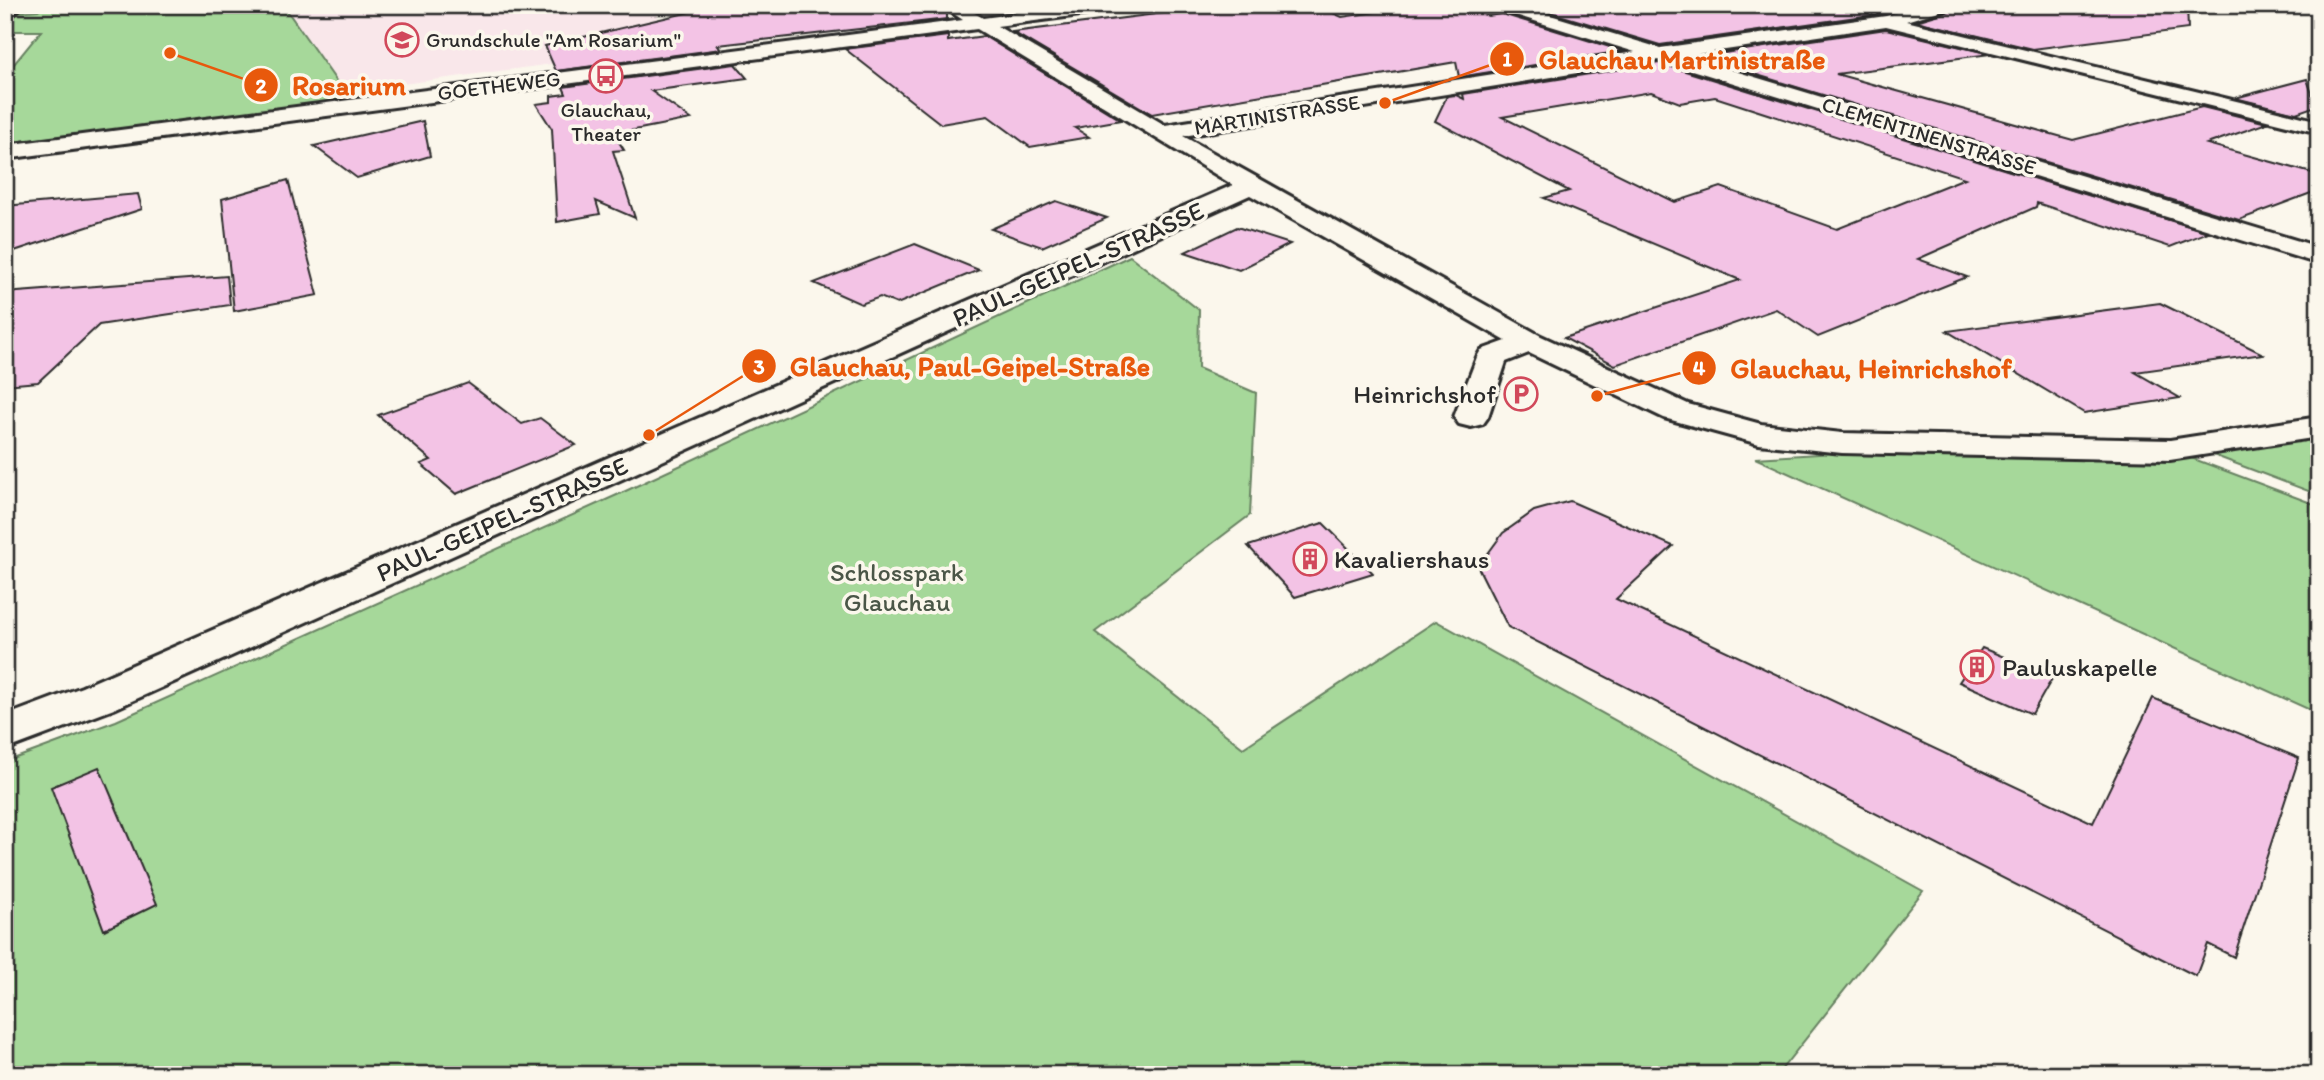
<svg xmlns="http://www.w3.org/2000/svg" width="2324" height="1080" viewBox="0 0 2324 1080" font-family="Itim,sans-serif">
	<rect width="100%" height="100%" fill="#fbf7ec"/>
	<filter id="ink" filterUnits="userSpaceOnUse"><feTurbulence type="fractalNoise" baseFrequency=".0143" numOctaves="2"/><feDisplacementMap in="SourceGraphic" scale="14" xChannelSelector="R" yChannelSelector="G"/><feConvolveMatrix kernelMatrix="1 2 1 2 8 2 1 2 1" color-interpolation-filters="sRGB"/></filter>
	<g filter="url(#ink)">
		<!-- built -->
		<path fill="#f9e7ea" d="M 283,5 L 656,5 L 663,49 L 344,92 Z"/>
		<!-- green -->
		<g fill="#a6d89a" stroke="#688262" stroke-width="2">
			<path d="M 45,5 L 283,5 L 344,92 L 343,106 L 261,112 L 5,143 L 5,75 L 41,31 L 5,31 L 5,13 L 38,10 Z"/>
			<path d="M 1130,256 L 1199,310 L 1198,368 L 1256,393 L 1250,515 L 1095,632 L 1243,748 L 1436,621 L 1923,891 L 1777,1075 L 5,1075 L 5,762 L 116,721 L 617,495 Z"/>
			<path d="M 2319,431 L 2319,495 L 2192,447 Z"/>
			<path d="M 1948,446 L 2170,450 L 2319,506 L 2319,714 L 1755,458 Z"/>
		</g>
		<!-- building -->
		<g fill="#f3c3e5" stroke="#2b2b2b" stroke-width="2" fill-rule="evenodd">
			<path d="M 720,5 L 938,5 L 947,12 L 947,19 L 718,45 L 721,49 L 556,71 L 545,46 Z"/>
			<path d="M 1228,5 L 1298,5 L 1310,11 L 1324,9 L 1342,17 L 1423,5 L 1458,5 L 1488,16 L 1502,14 L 1623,51 L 1459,77 L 1456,62 L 1152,114 L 1013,32 Z"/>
			<path d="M 1555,5 L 1617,7 L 1914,5 L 1885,13 L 1660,45 L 1536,8 Z"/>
			<path d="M 1953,5 L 2187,5 L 2188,29 L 2033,49 L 1916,21 L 1950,11 Z"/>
			<path d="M 1886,29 L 1990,54 L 1836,74 L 2073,140 L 2202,107 L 2267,123 L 2207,144 L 2319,175 L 2319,190 L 2239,220 L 1697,57 Z"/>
			<path d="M 948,36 L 948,41 L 984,36 L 1121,120 L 1075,128 L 1089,137 L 1030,147 L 988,116 L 941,124 L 845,49 Z"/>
			<path d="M 1659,63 L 2208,232 L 2170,247 L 2037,203 L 2036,207 L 1918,259 L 1967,277 L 1818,337 L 1776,309 L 1615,365 L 1564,338 L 1740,280 L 1544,198 L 1569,191 L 1435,121 L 1447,96 L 1456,95 L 1464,99 L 1463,94 ZM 1651,92 L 1680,103 L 1715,97 L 1965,178 L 1837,229 L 1721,187 L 1675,202 L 1502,117 Z"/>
			<path d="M 735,64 L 747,78 L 651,91 L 691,119 L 614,134 L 624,150 L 613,151 L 635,218 L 596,201 L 600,214 L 557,222 L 552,129 L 536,104 L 551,102 L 551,96 L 566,94 L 563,87 Z"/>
			<path d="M 2307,79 L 2316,106 L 2296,113 L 2235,98 Z"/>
			<path d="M 423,121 L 430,156 L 357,178 L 314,146 Z"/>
			<path d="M 288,180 L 318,295 L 234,311 L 222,199 Z"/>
			<path d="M 138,194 L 142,209 L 5,254 L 5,206 Z"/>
			<path d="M 1056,201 L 1107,218 L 1042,247 L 991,229 Z"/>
			<path d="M 1237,227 L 1290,244 L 1239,270 L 1185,252 Z"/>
			<path d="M 915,244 L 979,270 L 897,304 L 880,297 L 861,304 L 814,283 Z"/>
			<path d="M 227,276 L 230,305 L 99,325 L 38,382 L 5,385 L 5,293 Z"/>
			<path d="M 2160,303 L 2263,354 L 2135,372 L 2180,398 L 2084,413 L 1947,331 Z"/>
			<path d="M 468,383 L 522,424 L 540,418 L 576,445 L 456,494 L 421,464 L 431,460 L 378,415 Z"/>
			<path d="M 1570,501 L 1673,546 L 1616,599 L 2093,823 L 2153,698 L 2299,758 L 2234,957 L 2208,944 L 2196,976 L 1508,627 L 1478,567 L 1503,533 L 1534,511 Z"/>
			<path d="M 1323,523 L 1373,573 L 1295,597 L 1248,546 Z"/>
			<path d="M 1982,648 L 2053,677 L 2032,714 L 1959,682 Z"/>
			<path d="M 99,767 L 157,904 L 104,930 L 51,787 Z"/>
		</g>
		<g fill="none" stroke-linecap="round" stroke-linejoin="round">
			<defs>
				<g id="minor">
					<path d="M 5,5 L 23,5 L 11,17 L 5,18 Z"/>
					<path d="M 941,5 L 961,5 L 983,18 L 1079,5 L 1127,5 L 1119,10 L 997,26 L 1165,125 L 1635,52 L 1493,8 L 1491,5 L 1517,5 L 1660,48 L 1886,16 L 1924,5 L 1951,5 L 1949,8 L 1906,21 L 2319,121 L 2319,133 L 1886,26 L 1685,56 L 2319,247 L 2319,264 L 1659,60 L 1183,136 L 1541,336 L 1688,404 L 1761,424 L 1842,433 L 2170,440 L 2319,417 L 2319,437 L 2170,460 L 1842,453 L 1759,444 L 1664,418 L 1529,353 L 1506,362 L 1488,417 L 1483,424 L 1471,427 L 1459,424 L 1454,417 L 1477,357 L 1481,350 L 1506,341 L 1250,195 L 114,709 L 5,750 L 5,716 L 82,687 L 1233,185 L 977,29 L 5,159 L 5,145 L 963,20 Z"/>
				</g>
			</defs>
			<!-- minor casing -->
			<use href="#minor" stroke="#2b2b2b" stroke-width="6"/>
			<!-- minor -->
			<use href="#minor" fill="#fbf7ec" fill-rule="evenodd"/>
		</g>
	</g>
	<!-- icons -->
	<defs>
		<symbol id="school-ring" viewBox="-11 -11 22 22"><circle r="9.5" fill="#fbf7ec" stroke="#d1495b" stroke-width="1.5"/><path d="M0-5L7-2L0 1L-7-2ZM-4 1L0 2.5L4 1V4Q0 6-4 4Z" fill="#d1495b"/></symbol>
		<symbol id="bus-ring" viewBox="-11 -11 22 22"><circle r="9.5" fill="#fbf7ec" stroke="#d1495b" stroke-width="1.5"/><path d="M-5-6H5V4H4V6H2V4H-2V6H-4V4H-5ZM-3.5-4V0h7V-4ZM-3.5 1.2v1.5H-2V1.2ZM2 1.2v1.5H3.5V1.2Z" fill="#d1495b"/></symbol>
		<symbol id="parking-ring" viewBox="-11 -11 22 22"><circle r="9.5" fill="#fbf7ec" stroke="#d1495b" stroke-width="1.5"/><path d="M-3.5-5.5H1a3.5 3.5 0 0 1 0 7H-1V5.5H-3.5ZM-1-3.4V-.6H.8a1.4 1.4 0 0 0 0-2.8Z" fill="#d1495b"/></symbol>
		<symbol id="building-ring" viewBox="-11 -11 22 22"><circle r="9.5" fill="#fbf7ec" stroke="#d1495b" stroke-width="1.5"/><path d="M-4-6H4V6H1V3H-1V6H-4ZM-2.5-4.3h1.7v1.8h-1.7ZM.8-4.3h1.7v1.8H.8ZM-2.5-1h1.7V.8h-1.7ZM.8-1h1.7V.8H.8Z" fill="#d1495b"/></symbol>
	</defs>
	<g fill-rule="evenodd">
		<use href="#school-ring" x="383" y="21" width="38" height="38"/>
		<use href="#bus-ring" x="587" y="57" width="38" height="38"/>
		<use href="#parking-ring" x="1502" y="375" width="38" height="38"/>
		<use href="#building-ring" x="1291" y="540" width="38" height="38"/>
		<use href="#building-ring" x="1958" y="648" width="38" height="38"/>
	</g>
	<g text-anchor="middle" stroke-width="7" stroke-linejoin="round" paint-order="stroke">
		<!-- far-poi labels -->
		<g font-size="21" fill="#2b2b2b" stroke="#fbf7ec" text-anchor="start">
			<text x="426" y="47">Grundschule "Am Rosarium"</text>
			<text x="606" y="117" text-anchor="middle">Glauchau,<tspan x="606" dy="24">Theater</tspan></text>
		</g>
		<!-- far-street labels -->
		<g font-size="21" fill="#2b2b2b" stroke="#fbf7ec">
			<text transform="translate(499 86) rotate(-7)" y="7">GOETHEWEG</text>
			<text transform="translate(1277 115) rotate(-9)" y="7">MARTINISTRASSE</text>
			<text transform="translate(1929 136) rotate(17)" y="7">CLEMENTINENSTRASSE</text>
		</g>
		<!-- street labels -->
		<g font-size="26" fill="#2b2b2b" stroke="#fbf7ec">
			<text transform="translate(1078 264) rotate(-24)" y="9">PAUL-GEIPEL-STRASSE</text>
			<text transform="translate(502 519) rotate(-24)" y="9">PAUL-GEIPEL-STRASSE</text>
		</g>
		<!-- poi labels -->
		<g font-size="26" fill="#2b2b2b" stroke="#fbf7ec" text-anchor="start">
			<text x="1496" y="403" text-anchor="end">Heinrichshof</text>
			<text x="1334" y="568">Kavaliershaus</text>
			<text x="2002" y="676">Pauluskapelle</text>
		</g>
		<!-- park labels -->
		<g font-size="26" fill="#4a5647" stroke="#fbf7ec">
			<text x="897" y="581">Schlosspark<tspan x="897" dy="30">Glauchau</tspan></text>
		</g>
	</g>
	<!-- callouts -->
	<path fill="none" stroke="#e8590c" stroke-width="2.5" d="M1385 103L1507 59M170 53L261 85M649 435L759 366M1597 396L1699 368"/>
	<g fill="#e8590c" stroke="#fbf7ec" stroke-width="2.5">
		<circle cx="1385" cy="103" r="7"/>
		<circle cx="170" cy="53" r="7"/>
		<circle cx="649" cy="435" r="7"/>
		<circle cx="1597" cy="396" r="7"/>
		<circle cx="1507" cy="59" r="18"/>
		<circle cx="261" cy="85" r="18"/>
		<circle cx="759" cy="366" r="18"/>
		<circle cx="1699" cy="368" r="18"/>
	</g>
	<g font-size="21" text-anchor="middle" font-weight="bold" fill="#fff">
		<text x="1507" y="66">1</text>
		<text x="261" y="93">2</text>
		<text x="759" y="374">3</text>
		<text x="1699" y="375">4</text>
	</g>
	<g font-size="28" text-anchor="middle" font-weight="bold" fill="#e8590c" stroke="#fbf7ec" stroke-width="7" stroke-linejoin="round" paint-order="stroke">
		<text x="1682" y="69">Glauchau Martinistraße</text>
		<text x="349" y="95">Rosarium</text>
		<text x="970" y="376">Glauchau, Paul-Geipel-Straße</text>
		<text x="1871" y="378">Glauchau, Heinrichshof</text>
	</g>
	<!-- margin -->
	<rect width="2324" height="1080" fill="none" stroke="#fbf7ec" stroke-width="28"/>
	<rect x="14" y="14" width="2296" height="1052" fill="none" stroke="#2b2b2b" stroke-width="2.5" filter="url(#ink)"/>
</svg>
